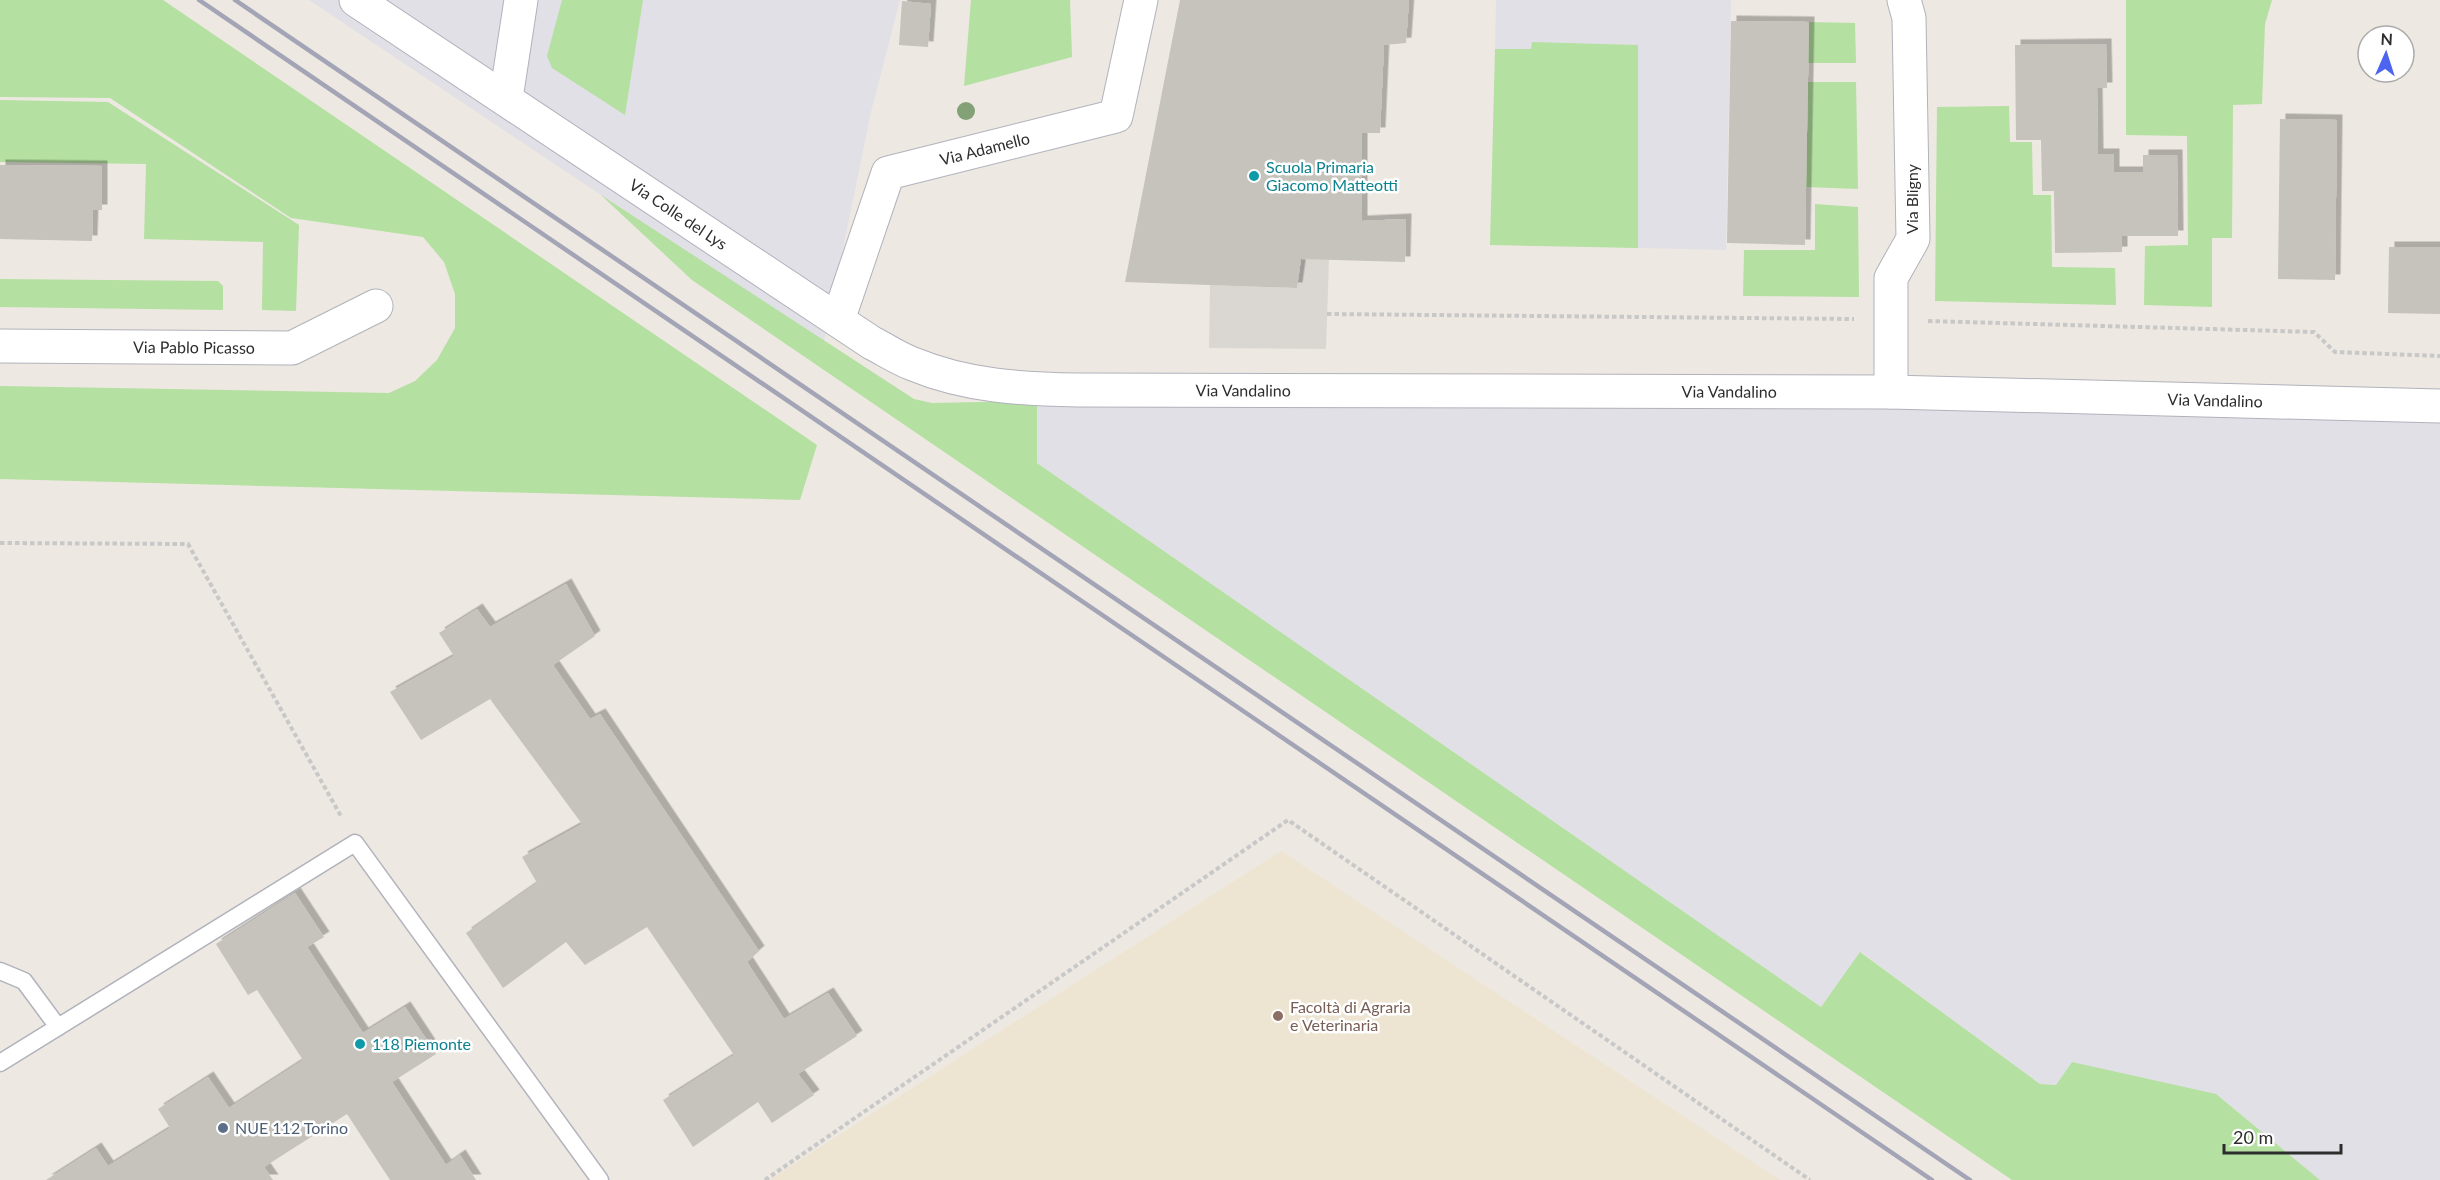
<svg xmlns="http://www.w3.org/2000/svg" width="2440" height="1180" viewBox="0 0 2440 1180" font-family="Lato,sans-serif">
	<defs>
		<filter id="shadow"><feDropShadow dx="5.5" dy="-5.5" stdDeviation="0" flood-color="#0004"/></filter>
	</defs>
	<rect width="100%" height="100%" fill="#ede8e1"/>
	<!-- industrial -->
	<g fill="#e2e0e7">
		<path d="M 309,0 L 900,0 L 871,112 L 819,366 L 692,280 L 601,195 Z"/>
		<path d="M 1496,0 L 1731,0 L 1726,250 L 1638,248 L 1638,45 L 1532,43 L 1532,49 L 1495,49 Z"/>
		<path d="M 1037,401 L 2440,410 L 2440,1180 L 2320,1180 L 2216,1094 L 2040,1084 L 1861,952 L 1821,1007 L 1037,463 Z"/>
	</g>
	<!-- education -->
	<path fill="#ede5d2" d="M 1281,851 L 1780,1180 L 769,1180 Z"/>
	<!-- green -->
	<g fill="#b4e0a1">
		<path d="M 0,0 L 163,0 L 817,445 L 800,500 L 0,479 L 0,386 L 389,393 L 415,381 L 437,360 L 455,328 L 455,294 L 444,262 L 423,237 L 291,218 L 110,98 L 0,97 Z"/>
		<path d="M 562,0 L 643,0 L 625,115 L 552,68 L 547,56 Z"/>
		<path d="M 971,0 L 1070,0 L 1072,57 L 964,86 Z"/>
		<path d="M 2126,0 L 2272,0 L 2265,24 L 2262,104 L 2233,105 L 2232,238 L 2212,238 L 2212,307 L 2144,305 L 2145,246 L 2188,245 L 2187,136 L 2126,135 Z"/>
		<path d="M 1809,22 L 1855,23 L 1856,63 L 1808,63 Z"/>
		<path d="M 1532,42 L 1638,45 L 1638,248 L 1490,245 L 1495,49 L 1531,49 Z"/>
		<path d="M 1808,82 L 1856,82 L 1858,189 L 1806,187 Z"/>
		<path d="M 0,100 L 108,102 L 299,225 L 296,311 L 262,310 L 263,242 L 144,239 L 146,164 L 0,162 Z"/>
		<path d="M 2009,106 L 2010,142 L 2032,142 L 2033,195 L 2051,195 L 2052,267 L 2115,268 L 2116,305 L 1935,301 L 1937,107 Z"/>
		<path d="M 601,195 L 914,399 L 932,403 L 1037,401 L 1037,463 L 1821,1007 L 1860,952 L 2040,1084 L 2056,1085 L 2072,1062 L 2216,1094 L 2320,1180 L 2012,1180 L 692,280 Z"/>
		<path d="M 1815,204 L 1858,207 L 1859,297 L 1743,296 L 1744,250 L 1815,250 Z"/>
		<path d="M 0,279 L 218,281 L 223,286 L 223,310 L 0,307 Z"/>
	</g>
	<!-- plaza -->
	<path fill="#dad7d3" d="M 1301,259 L 1329,259 L 1326,349 L 1209,348 L 1210,285 L 1297,288 Z"/>
	<!-- building -->
	<g fill="#c6c2bc" filter="url(#shadow)">
		<path d="M 1180,0 L 1409,0 L 1406,43 L 1384,45 L 1380,133 L 1362,133 L 1362,221 L 1406,219 L 1405,262 L 1301,259 L 1297,288 L 1125,282 Z"/>
		<path d="M 902,1 L 931,4 L 928,47 L 899,45 Z"/>
		<path d="M 1731,21 L 1809,22 L 1805,245 L 1727,243 Z"/>
		<path d="M 2106,44 L 2107,88 L 2097,88 L 2098,154 L 2114,154 L 2114,172 L 2143,172 L 2143,155 L 2177,155 L 2178,236 L 2122,236 L 2122,252 L 2055,253 L 2054,191 L 2042,191 L 2041,140 L 2016,140 L 2015,45 Z"/>
		<path d="M 2280,119 L 2337,120 L 2335,280 L 2278,279 Z"/>
		<path d="M 0,165 L 102,166 L 102,210 L 93,210 L 92,241 L 0,239 Z"/>
		<path d="M 2389,247 L 2440,247 L 2440,314 L 2388,313 Z"/>
		<path d="M 566,584 L 595,636 L 553,665 L 590,719 L 600,714 L 759,951 L 747,962 L 784,1019 L 828,993 L 857,1036 L 798,1074 L 814,1095 L 772,1123 L 758,1102 L 693,1147 L 663,1100 L 734,1055 L 647,927 L 585,965 L 566,942 L 503,988 L 466,933 L 537,883 L 522,857 L 582,824 L 490,699 L 421,740 L 390,692 L 454,656 L 439,633 L 477,609 L 490,627 Z"/>
		<path d="M 295,893 L 324,937 L 307,947 L 363,1033 L 405,1007 L 436,1054 L 392,1082 L 446,1165 L 460,1155 L 476,1180 L 390,1180 L 347,1114 L 264,1167 L 273,1180 L 46,1180 L 96,1148 L 108,1166 L 170,1128 L 158,1109 L 208,1077 L 229,1108 L 303,1060 L 257,990 L 248,995 L 216,944 Z"/>
	</g>
	<g fill="none" stroke-linecap="round" stroke-linejoin="round">
		<defs>
			<g id="service">
				<path d="M 0,971 L 24,981 L 58,1027"/>
				<path d="M 0,1063 L 355,843 L 600,1180"/>
			</g>
			<g id="minor">
				<path id="s1" d="M 356,0 L 872,343 C 886,350 899,359 913,364 C 966,386 1021,389 1078,390 L 1891,392 L 2440,406"/>
				<path d="M 506,98 L 521,0"/>
				<path id="s2" d="M 838,320 L 888,173 L 1116,116 L 1141,0"/>
				<path id="s3" d="M 0,346 L 292,348 L 376,306"/>
				<path d="M 1891,392 L 1891,278 L 1913,239 L 1909,18 L 1904,0"/>
			</g>
		</defs>
		<!-- service casing -->
		<use href="#service" stroke="#b1b2bc" stroke-width="19"/>
		<!-- minor casing -->
		<use href="#minor" stroke="#b1b2bc" stroke-width="35"/>
		<!-- path -->
		<g stroke="#c8c8c8" stroke-width="4" stroke-dasharray="4.5 3" stroke-linecap="butt">
			<path d="M 1327,314 L 1854,319"/>
			<path d="M 1928,321 L 2314,332 L 2335,352 L 2440,356"/>
			<path d="M 0,543 L 188,544 L 342,818"/>
			<path d="M 765,1180 L 1288,820 L 1810,1180"/>
		</g>
		<!-- service -->
		<use href="#service" stroke="#fff" stroke-width="16"/>
		<!-- minor -->
		<use href="#minor" stroke="#fff" stroke-width="33"/>
		<!-- rail -->
		<g stroke="#a3a5b6" stroke-width="4.5">
			<path d="M 199,0 L 1932,1180"/>
			<path d="M 235,0 L 1970,1180"/>
		</g>
	</g>
	<!-- trees -->
	<circle fill="#83a177" cx="966" cy="111" r="9"/>
	<!-- markers -->
	<g fill="#0f9aa8" stroke="#fff" stroke-width="2">
		<circle cx="1254" cy="176" r="6"/>
		<circle cx="360" cy="1044" r="6"/>
	</g>
	<circle fill="#8d6e63" stroke="#fff" stroke-width="2" cx="1278" cy="1016" r="6"/>
	<circle fill="#5c6f8a" stroke="#fff" stroke-width="2" cx="223" cy="1128" r="6"/>
	<g text-anchor="middle" stroke-width="5" stroke-linejoin="round" paint-order="stroke">
		<!-- street labels -->
		<g font-size="16" fill="#2d2d2d" stroke="#fff">
			<text dy="6" stroke="none"><textPath href="#s2" startOffset="255">Via Adamello</textPath></text>
			<text transform="translate(1912 199) rotate(-90)" y="6">Via Bligny</text>
			<text dy="6" stroke="none"><textPath href="#s1" startOffset="387">Via Colle del Lys</textPath></text>
			<text dy="6" stroke="none"><textPath href="#s3" startOffset="194">Via Pablo Picasso</textPath></text>
			<text dy="6" stroke="none"><textPath href="#s1" startOffset="999">Via Vandalino</textPath></text>
			<text dy="6" stroke="none"><textPath href="#s1" startOffset="1485">Via Vandalino</textPath></text>
			<text dy="6" stroke="none"><textPath href="#s1" startOffset="1971">Via Vandalino</textPath></text>
		</g>
		<!-- culture labels -->
		<g font-size="16" fill="#0d838f" stroke="#fff" text-anchor="start">
			<text x="1266" y="173">Scuola Primaria<tspan x="1266" dy="18">Giacomo Matteotti</tspan></text>
			<text x="372" y="1050">118 Piemonte</text>
		</g>
		<!-- education labels -->
		<g font-size="16" fill="#785e54" stroke="#fff" text-anchor="start">
			<text x="1290" y="1013">Facoltà di Agraria<tspan x="1290" dy="18">e Veterinaria</tspan></text>
		</g>
		<!-- service labels -->
		<g font-size="16" fill="#4e5e75" stroke="#fff" text-anchor="start">
			<text x="235" y="1134">NUE 112 Torino</text>
		</g>
	</g>
	<!-- north arrow -->
	<g transform="translate(2386 54) rotate(3)"><circle r="28" fill="#ffffff" stroke="#ababab" stroke-width="1.5"/>
	<path d="M0-4.5L10 22L0 15L-10 22Z" fill="#4c64ef"/>
	<text y="-9" font-size="16" font-weight="bold" text-anchor="middle" fill="#2d2d2d">N</text>
	</g>
	<!-- scale -->
	<path d="M2224 1144v9h117v-9" fill="none" stroke="#2d2d2d" stroke-width="3"/>
	<text x="2233" y="1144" font-size="18" fill="#2d2d2d" stroke="#ffffff" stroke-width="4.5" paint-order="stroke">20 m</text>
</svg>
